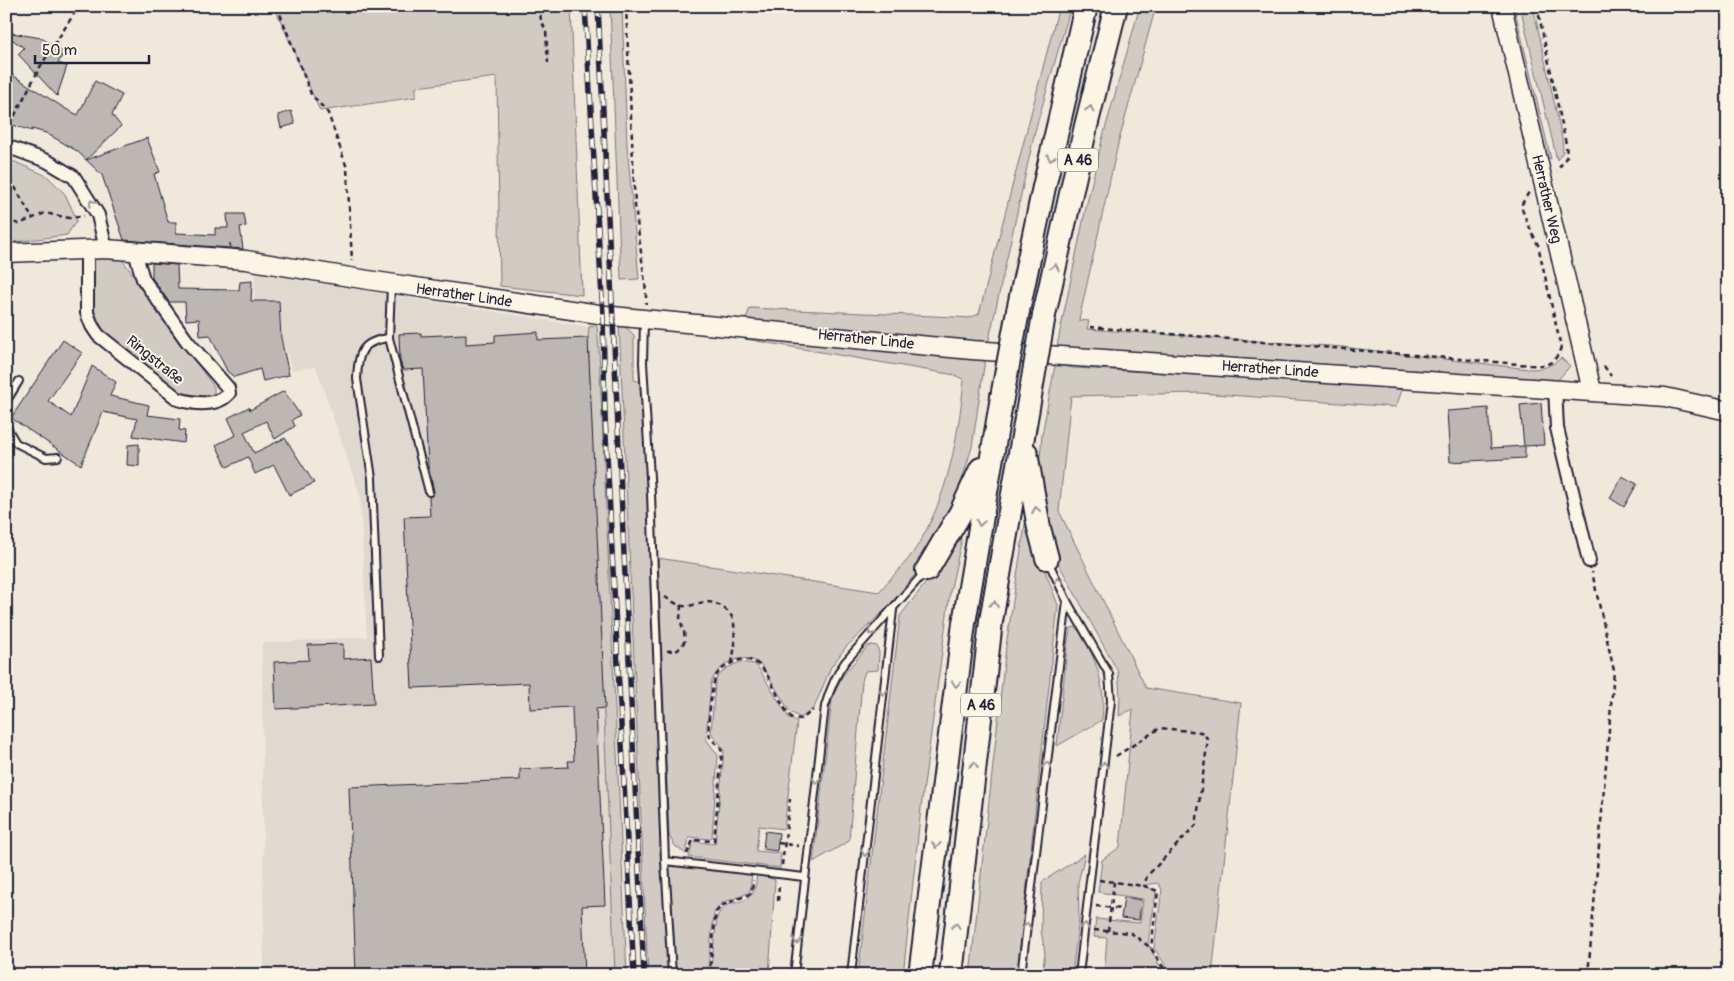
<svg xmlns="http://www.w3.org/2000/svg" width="1734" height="981" viewBox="0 0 1734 981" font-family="Pangolin,sans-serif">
	<rect width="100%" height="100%" fill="#efe8db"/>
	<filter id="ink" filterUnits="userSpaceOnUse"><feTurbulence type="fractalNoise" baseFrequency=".02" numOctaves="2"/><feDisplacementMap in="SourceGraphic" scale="10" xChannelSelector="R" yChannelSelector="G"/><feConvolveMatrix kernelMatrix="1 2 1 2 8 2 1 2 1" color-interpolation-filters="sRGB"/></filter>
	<g filter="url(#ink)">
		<!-- built -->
		<path fill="#e0d9cf" d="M 255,273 L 589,327 L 615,975 L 264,975 L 262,643 L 367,637 L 360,495 L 316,367 L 292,370 L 282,338 L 279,300 L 254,299 Z"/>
		<!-- green -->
		<g fill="#d1cbc3" stroke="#7a767f">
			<path d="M 274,6 L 571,6 L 582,295 L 500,286 L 497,77 L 416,87 L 416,97 L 320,111 Z"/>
			<path d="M 610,6 L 622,6 L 627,144 L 639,279 L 621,280 Z"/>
			<path d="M 1059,6 L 1071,6 L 1035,131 L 988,344 L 745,321 L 750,308 L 955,317 L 969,318 L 979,314 Z"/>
			<path d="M 1140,6 L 1156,6 L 1118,144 L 1079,320 L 1089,321 L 1087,329 L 1343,347 L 1529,369 C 1543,369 1550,367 1561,358 L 1570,366 L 1557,381 L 1533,382 L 1056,351 L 1085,212 L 1102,140 Z"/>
			<path d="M 1509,6 L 1514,6 L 1551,159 L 1545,156 Z"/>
			<path d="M 1520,6 L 1533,6 L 1562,138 L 1563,152 L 1557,160 Z"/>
			<path d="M 6,158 L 47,176 L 65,194 L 77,220 L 67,235 L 6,243 Z"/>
			<path d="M 118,254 L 214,387 L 214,396 L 206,399 L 182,397 L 104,333 L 94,310 L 92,296 L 93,256 Z"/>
			<path d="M 619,324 L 627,328 L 634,335 L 634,380 L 641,382 L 649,517 L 655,686 L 662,864 L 752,873 L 750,891 L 744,895 L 722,903 L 714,913 L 707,975 L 648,975 Z"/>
			<path d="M 597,326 L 599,350 L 627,975 L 615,975 L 588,338 L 589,327 Z"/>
			<path d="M 745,336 L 985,360 L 972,447 L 955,502 L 921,567 L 889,606 L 846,647 L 831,667 L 814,708 L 801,718 L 790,712 L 763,667 C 746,649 718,662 711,683 L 706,739 L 718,755 L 712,837 L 709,839 L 689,837 L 686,854 L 675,846 L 669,836 L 658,558 L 879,592 C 891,577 906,564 916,548 C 948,498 958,438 964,380 L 955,375 L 745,339 Z"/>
			<path d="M 1055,365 L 1074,368 L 1364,384 L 1402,390 L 1396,407 L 1200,393 L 1071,396 L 1059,511 L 1146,688 L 1241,703 L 1212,975 L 1172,975 L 1154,948 L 1162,889 L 1158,883 L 1145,885 L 1156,892 L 1148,944 L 1165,975 L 1104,975 L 1107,938 L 1094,937 L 1096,919 L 1140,923 L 1143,899 L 1098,892 L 1102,860 L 1120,847 L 1133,709 L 1119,716 L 1120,696 L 1118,672 L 1055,557 L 1038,481 L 1042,435 Z"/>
			<path d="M 1027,512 L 1037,550 L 1058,605 L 1017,975 L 970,975 L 1006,646 Z"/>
			<path d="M 961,529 L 961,543 L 950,592 L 921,808 L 903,975 L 858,975 L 900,616 L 942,562 Z"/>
			<path d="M 1074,627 C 1083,632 1087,643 1091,652 C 1101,676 1105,694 1102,720 L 1057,746 L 1068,639 L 1071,628 Z"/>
			<path d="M 872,645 L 877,646 L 879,653 L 878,670 L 865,671 L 862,681 L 849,841 L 813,862 L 832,700 L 841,678 L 868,646 Z"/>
			<path d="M 740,662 L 755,664 L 759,669 L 789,718 L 797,722 L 784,829 L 759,826 L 756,851 L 781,853 L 780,868 L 689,857 L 693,841 L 715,844 L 724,751 C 722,743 714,740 711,732 L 715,684 L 717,677 L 727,668 Z"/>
			<path d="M 1085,854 L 1078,883 L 1079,918 L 1072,975 L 1042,975 L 1045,953 L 1041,931 L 1042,882 Z"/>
			<path d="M 757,874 L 775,880 L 769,975 L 710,975 L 717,917 C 726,897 744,907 752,894 C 756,889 756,880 757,874 Z"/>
		</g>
		<!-- building -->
		<g fill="#bcb7b3" stroke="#22223b">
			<path d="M 6,32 L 41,38 L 62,51 L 60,55 L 62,56 L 58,63 L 67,66 L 57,96 L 18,54 L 24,48 L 6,35 Z"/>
			<path d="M 6,71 L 66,109 L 78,115 L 95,81 L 122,95 L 112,115 L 121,126 L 86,160 L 147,138 L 160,172 L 154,174 L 168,222 L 176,222 L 176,233 L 215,235 L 215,228 L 228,228 L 227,214 L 244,214 L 246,226 L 240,227 L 243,249 L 231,248 L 230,243 L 230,248 L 124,240 L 102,175 L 77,151 L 46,133 L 32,129 L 32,131 L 6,123 Z"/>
			<path d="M 291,111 L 295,124 L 281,128 L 278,115 Z"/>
			<path d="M 152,263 L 177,265 L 178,289 L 239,290 L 240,282 L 252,281 L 251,301 L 279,301 L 281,338 L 289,375 L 263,381 L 260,369 L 234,377 L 227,371 L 210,335 L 200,336 L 199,319 L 186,320 L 185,302 L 169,302 L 152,278 Z"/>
			<path d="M 538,332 L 538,340 L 588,338 L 605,708 L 596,709 L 605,905 L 582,906 L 585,975 L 356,975 L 349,787 L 520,780 L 520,769 L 569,767 L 568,761 L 574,761 L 572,707 L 530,709 L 529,683 L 412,688 L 404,517 L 430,516 L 429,497 L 433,495 L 434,491 L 428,466 L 423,369 L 403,370 L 400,361 L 399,334 L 421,333 L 421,336 L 466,334 L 466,344 L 495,342 L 495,335 Z"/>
			<path d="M 63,340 L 82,353 L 48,401 L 71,417 L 92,366 L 116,382 L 110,396 L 149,405 L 147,415 L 180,419 L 179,430 L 185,431 L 184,443 L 133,436 L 137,419 L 103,412 L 81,465 L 11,418 Z"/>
			<path d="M 284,391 L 300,415 L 292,420 L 295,426 L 275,439 L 266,421 L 244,432 L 254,453 L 285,438 L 314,483 L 289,495 L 274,465 L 255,474 L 248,457 L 227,467 L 216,445 L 236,435 L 228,418 L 249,407 L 250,410 Z"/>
			<path d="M 1541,403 L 1544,445 L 1525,446 L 1525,458 L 1450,462 L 1447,411 L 1488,408 L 1491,448 L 1524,446 L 1520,405 Z"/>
			<path d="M 139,444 L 139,466 L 127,465 L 128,445 Z"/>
			<path d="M 1622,476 L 1637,484 L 1624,507 L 1610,498 Z"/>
			<path d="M 343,644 L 343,659 L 371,657 L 374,704 L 276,709 L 274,662 L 309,660 L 308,645 Z"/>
			<path d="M 765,831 L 779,833 L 777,851 L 763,849 Z"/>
			<path d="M 1124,897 L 1141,900 L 1139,920 L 1121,918 Z"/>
		</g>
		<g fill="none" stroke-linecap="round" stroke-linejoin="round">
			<defs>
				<g id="lane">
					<path d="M 391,285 L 389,338 L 429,492"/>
					<path d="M 644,320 L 643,363 L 651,494 L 665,861 L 804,877"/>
					<path d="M 6,402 L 19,381"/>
					<path d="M 6,426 L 16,443 L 46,458 L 58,457"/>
					<path d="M 1048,561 L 1067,601 L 1109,674 L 1111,701 L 1079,975"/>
					<path d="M 379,656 L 372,478 L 357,379 C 358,353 361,341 389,338"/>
					<path d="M 665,861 L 672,975"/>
					<path d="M 794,975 L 825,706 C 830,689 835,676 845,662 L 924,573"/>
					<path d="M 851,975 L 893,610"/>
					<path d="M 1021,975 L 1067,601"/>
				</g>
				<g id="street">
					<path d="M 6,146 L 47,161 L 74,177 L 98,215 L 106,249"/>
					<path d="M 87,250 L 87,313 L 92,326 L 98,335 L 178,399 C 194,404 217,407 229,393 L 228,388 L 187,341 L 143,279 L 135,252"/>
					<path d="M 1555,388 L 1557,428 L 1589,561"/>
				</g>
				<g id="secondary">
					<path d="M 1502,6 L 1592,391"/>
					<path d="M 6,253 L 106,249 L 246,260 L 368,280 L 612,316 L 972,350 L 1665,397 L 1728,411"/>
				</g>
				<g id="highway">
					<path d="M 1018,311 L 1044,187 L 1086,6"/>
					<path d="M 1044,315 L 1086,126 L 1116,6"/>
					<path d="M 1026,453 L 1039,528 L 1047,558"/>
					<path d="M 927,570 L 961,512 L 981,469"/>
					<path d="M 920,975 L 964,623 L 1002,397"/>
					<path d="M 951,975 L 991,621 L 1035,367"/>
				</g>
			</defs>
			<!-- lane casing -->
			<use href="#lane" stroke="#22223b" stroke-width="10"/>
			<!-- street casing -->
			<use href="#street" stroke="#22223b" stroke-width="16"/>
			<!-- secondary casing -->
			<use href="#secondary" stroke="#22223b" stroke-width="21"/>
			<!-- highway casing -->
			<use href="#highway" stroke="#22223b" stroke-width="26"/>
			<!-- path -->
			<g stroke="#22223b" stroke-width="2.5" stroke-dasharray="5 4" stroke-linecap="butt">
				<path d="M 277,6 L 311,94 L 328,113 L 347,168 L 352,261"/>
				<path d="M 539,6 L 541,20 L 546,31 L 548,63"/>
				<path d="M 626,6 L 635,206 L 646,291 L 646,304"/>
				<path d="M 1537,6 L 1566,144 L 1567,156 L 1557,171"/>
				<path d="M 6,132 L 40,67 L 79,6"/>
				<path d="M 6,171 L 32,218"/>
				<path d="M 6,220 L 19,224 L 45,213 L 69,218 L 84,216"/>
				<path d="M 1090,327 L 1530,365 C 1547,366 1555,365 1561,347 L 1538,245 L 1527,222 L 1522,209 L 1522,204 L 1529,192"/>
				<path d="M 1604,366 L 1611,376"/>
				<path d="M 665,597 C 670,600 677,605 683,606 C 691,607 699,602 707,602 C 718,602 731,611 734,622 L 735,645 L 732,663"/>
				<path d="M 667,651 L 678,650 L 685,641 L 684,631 L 680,620 L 681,605"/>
				<path d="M 1116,756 L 1160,728 L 1201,732 L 1208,739 L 1196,825 L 1147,876 L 1144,886"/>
				<path d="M 778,843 L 799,846"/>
				<path d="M 687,854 L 693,840 L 714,841 L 722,752 C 720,744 713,743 710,737 C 706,730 712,684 716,676 C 719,670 727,665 734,662 C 742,658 752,659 759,665 C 773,678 778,703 792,718 L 802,719 L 813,710"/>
				<path d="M 782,865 L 790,799"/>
				<path d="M 1099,880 L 1144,886 L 1158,891 L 1151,948"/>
				<path d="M 778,901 L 779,885"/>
				<path d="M 1096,906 L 1122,909"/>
				<path d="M 1094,930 L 1131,933 L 1151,948 L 1168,975"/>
				<path d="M 1108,931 L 1114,882"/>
				<path d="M 709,975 L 716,912 L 723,905 L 750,894 L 752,892 L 753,880"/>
				<path d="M 1588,975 L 1614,671 L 1592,572"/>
			</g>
			<!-- lane -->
			<use href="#lane" stroke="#fcf5e5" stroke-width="6"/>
			<!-- street -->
			<use href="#street" stroke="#fcf5e5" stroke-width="12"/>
			<!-- secondary -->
			<use href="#secondary" stroke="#fcf5e5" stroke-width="18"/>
			<!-- highway -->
			<use href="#highway" stroke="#fcf5e5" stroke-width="22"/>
			<defs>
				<g id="rail">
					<path d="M 585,6 L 603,315 L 605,416 L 634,975"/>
					<path d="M 598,6 L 644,975"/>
				</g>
			</defs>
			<!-- rail casing -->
			<use href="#rail" stroke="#22223b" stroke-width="5.5"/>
			<!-- rail -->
			<use href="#rail" stroke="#fcf5e5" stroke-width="4" stroke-dasharray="11" stroke-linecap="butt"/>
			<defs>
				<g id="highway-bridge">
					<path d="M 1035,367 L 1044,315"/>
					<path d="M 1002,397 L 1018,311"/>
				</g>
			</defs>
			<!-- highway-bridge casing -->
			<use href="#highway-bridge" stroke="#22223b" stroke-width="26" stroke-linecap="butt"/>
			<!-- highway-bridge -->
			<use href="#highway-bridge" stroke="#fcf5e5" stroke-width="22"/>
		</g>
		<!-- one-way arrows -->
		<defs><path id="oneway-chevron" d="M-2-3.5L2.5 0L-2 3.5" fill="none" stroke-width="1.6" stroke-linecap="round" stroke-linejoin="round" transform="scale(1.25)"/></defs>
		<g stroke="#9a9698">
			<use href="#oneway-chevron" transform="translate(1090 109) rotate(-76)"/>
			<use href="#oneway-chevron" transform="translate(1051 158) rotate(103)"/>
			<use href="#oneway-chevron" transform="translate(92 203) rotate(-120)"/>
			<use href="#oneway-chevron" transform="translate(1055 267) rotate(-78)"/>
			<use href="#oneway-chevron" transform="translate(1036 510) rotate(-101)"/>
			<use href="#oneway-chevron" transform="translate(980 523) rotate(99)"/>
			<use href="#oneway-chevron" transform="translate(1058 581) rotate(-115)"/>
			<use href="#oneway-chevron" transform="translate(994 604) rotate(-80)"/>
			<use href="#oneway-chevron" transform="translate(871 632) rotate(132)"/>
			<use href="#oneway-chevron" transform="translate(956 684) rotate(97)"/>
			<use href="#oneway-chevron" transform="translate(883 692) rotate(97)"/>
			<use href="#oneway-chevron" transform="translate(974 765) rotate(-83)"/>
			<use href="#oneway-chevron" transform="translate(1047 765) rotate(-83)"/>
			<use href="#oneway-chevron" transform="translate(1104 765) rotate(-83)"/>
			<use href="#oneway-chevron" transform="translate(816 780) rotate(97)"/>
			<use href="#oneway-chevron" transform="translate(936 845) rotate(97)"/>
			<use href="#oneway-chevron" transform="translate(865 853) rotate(97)"/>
			<use href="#oneway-chevron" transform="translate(956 926) rotate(-83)"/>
			<use href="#oneway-chevron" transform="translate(1027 926) rotate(-83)"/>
			<use href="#oneway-chevron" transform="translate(1085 926) rotate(-83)"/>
			<use href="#oneway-chevron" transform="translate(797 941) rotate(96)"/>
		</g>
	</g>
	<g text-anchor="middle" stroke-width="4" stroke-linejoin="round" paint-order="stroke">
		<!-- shield labels -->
		<g fill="#fcf5e5" stroke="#63616e" stroke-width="1">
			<rect x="1058" y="148.5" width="40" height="23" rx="4"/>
			<rect x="961" y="693.5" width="40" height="23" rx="4"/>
		</g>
		<g font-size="14" font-weight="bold" fill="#22223b">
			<text x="1078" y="165">A 46</text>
			<text x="981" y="710">A 46</text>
		</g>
		<!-- street labels -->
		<g font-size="15" fill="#22223b" stroke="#fcf5e5">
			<text transform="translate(1547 199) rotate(77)" y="5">Herrather Weg</text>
			<text transform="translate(464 295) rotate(8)" y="5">Herrather Linde</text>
			<text transform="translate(866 339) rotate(6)" y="5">Herrather Linde</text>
			<text transform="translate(155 360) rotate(39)" y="5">Ringstraße</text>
			<text transform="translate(1270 369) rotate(4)" y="5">Herrather Linde</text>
		</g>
	</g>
	<!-- margin -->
	<rect width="1734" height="981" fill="none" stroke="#fcf5e5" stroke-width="25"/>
	<rect x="12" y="12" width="1709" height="956" fill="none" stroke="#22223b" stroke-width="2" filter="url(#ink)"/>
	<!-- scale -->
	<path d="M35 55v8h114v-8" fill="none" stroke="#22223b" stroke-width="2.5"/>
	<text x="42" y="55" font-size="15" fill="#22223b" stroke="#fcf5e5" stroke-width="4" paint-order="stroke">50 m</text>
</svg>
